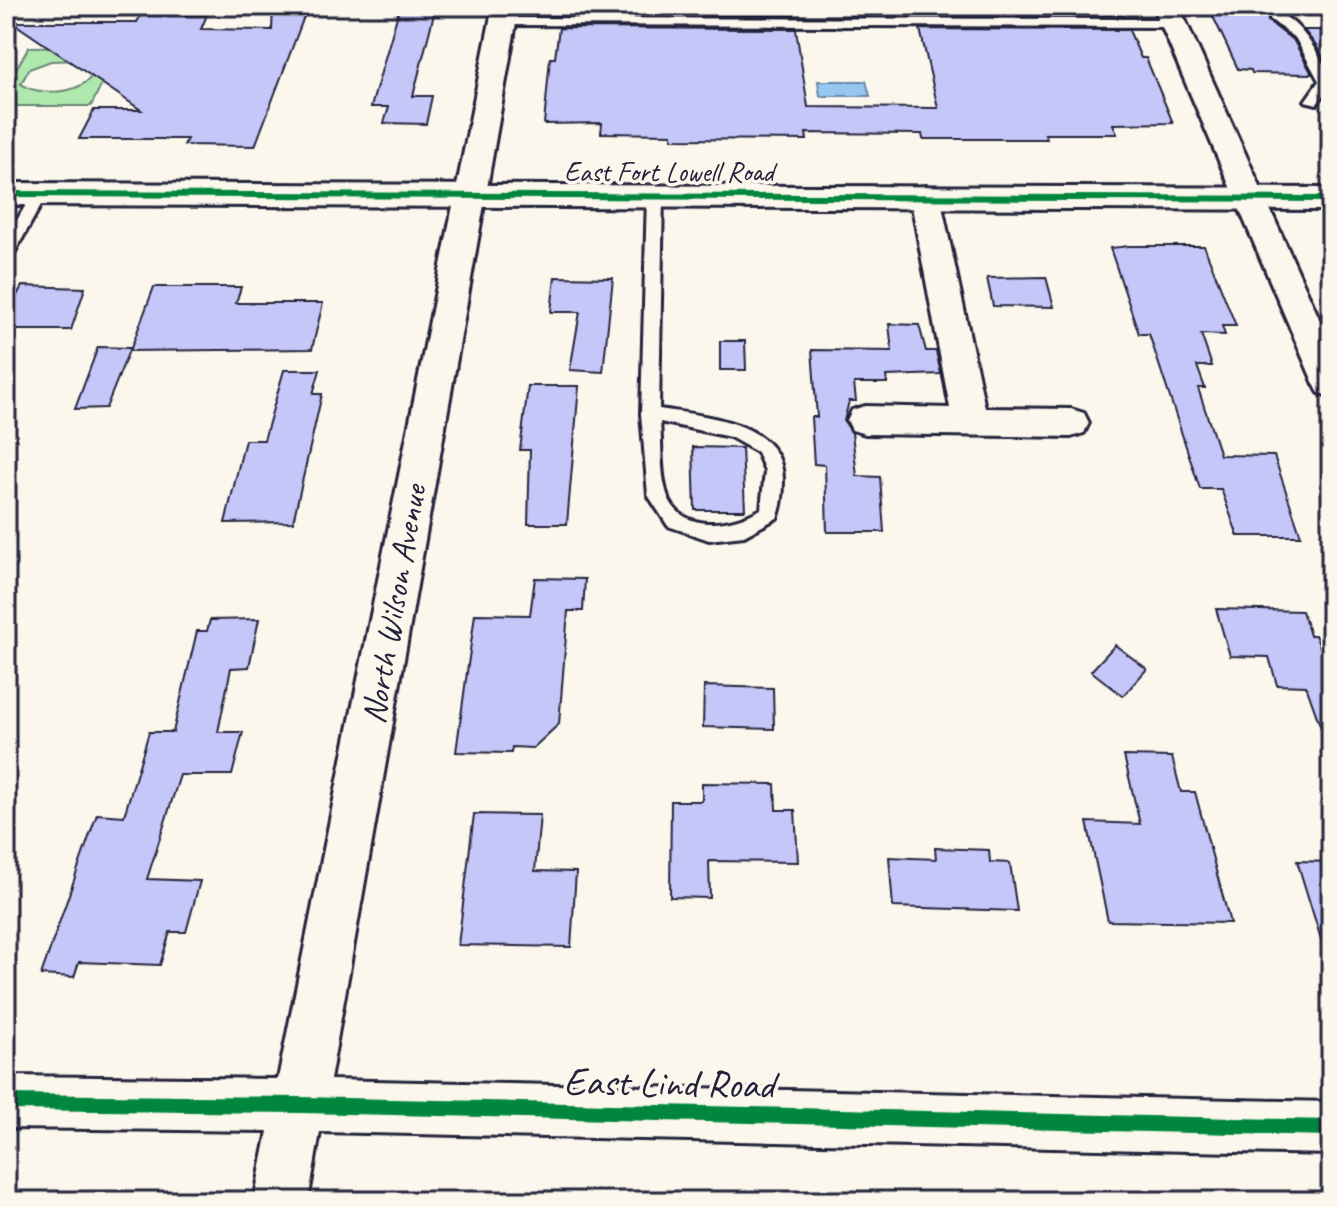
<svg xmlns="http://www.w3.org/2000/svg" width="1337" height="1207" viewBox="0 0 1337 1207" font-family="Caveat,sans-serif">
	<rect width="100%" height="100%" fill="#fbf7ec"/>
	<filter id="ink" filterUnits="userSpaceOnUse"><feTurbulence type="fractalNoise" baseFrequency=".0125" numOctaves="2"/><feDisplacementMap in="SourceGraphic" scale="16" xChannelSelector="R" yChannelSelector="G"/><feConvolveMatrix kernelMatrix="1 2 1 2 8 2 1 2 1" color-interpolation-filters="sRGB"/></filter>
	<g filter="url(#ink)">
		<!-- green -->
		<path fill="#afe8ac" stroke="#688574" stroke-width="2" d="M 114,46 L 84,60 L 51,61 L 29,69 L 21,84 C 37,96 81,95 92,75 L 106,75 L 91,106 L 6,106 L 6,86 L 29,47 Z"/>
		<!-- water -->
		<path fill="#96c7f2" stroke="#6885a9" stroke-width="2" d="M 818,81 L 866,81 L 870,96 L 820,96 Z"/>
		<!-- building -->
		<g fill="#c5c7f9" stroke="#22223b" stroke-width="2">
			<path d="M 273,6 L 308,6 L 255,146 L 184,145 L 187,139 L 79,139 L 94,110 L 141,110 L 12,22 L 137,22 L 141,15 L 207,15 L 201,29 L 272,30 Z"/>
			<path d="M 400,6 L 436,6 L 413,96 L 432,96 L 426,124 L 384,123 L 389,107 L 371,107 Z"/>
			<path d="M 562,6 L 792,6 L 794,15 L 560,15 Z"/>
			<path d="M 915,6 L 1120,6 L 1124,16 L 917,16 Z"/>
			<path d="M 1208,6 L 1270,6 L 1273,10 L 1267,13 L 1268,21 L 1294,41 L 1312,74 L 1252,73 L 1251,70 L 1238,69 Z"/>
			<path d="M 559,28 L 796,29 L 808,107 L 938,108 L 920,29 L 1129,30 L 1141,58 L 1146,58 L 1173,123 L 1113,124 L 1117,134 L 1045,134 L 1047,139 L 923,139 L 922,134 L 806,133 L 807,140 L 672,139 L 672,134 L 601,133 L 602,123 L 544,124 L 550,58 L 555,58 Z"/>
			<path d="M 1304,30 L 1331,30 L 1331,72 L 1317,47 Z"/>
			<path d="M 1130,246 L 1204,246 L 1236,326 L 1222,326 L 1225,335 L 1201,334 L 1212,366 L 1197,366 L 1205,388 L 1198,388 L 1220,455 L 1274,456 L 1301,536 L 1238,536 L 1221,489 L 1200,489 L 1149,334 L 1139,334 L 1110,248 Z"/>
			<path d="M 555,277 L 613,278 L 603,372 L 570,370 L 580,312 L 551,312 Z"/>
			<path d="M 1046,277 L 1054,307 L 993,306 L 987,278 Z"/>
			<path d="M 22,286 L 85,288 L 71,330 L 6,330 L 6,316 Z"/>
			<path d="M 154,287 L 241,287 L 236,303 L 323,303 L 312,349 L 130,351 Z"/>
			<path d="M 889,324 L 919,325 L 926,351 L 936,351 L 941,374 L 886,376 L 887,383 L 854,383 L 856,401 L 849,401 L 844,421 L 852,433 L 857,476 L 880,477 L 884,532 L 827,532 L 825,465 L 814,464 L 811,417 L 817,417 L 812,350 L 892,351 Z"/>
			<path d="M 720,341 L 745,341 L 746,370 L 720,370 Z"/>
			<path d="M 98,347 L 130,348 L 106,408 L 75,409 Z"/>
			<path d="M 284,370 L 320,370 L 313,394 L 322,394 L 293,522 L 225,523 L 245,440 L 264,440 Z"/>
			<path d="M 528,386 L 579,386 L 567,524 L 528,524 L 530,450 L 520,450 Z"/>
			<path d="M 693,447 L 742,448 L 745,510 L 695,510 Z"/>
			<path d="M 535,578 L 585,579 L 583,611 L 568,611 L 559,724 L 533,748 L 512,747 L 511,753 L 456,752 L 475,614 L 530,615 Z"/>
			<path d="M 1216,609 L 1302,611 L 1310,635 L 1315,635 L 1331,672 L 1331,744 L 1327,745 L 1306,686 L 1277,685 L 1269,657 L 1230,656 Z"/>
			<path d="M 259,619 L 249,667 L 231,668 L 218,732 L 243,732 L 232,775 L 180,775 L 147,879 L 200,881 L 186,932 L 170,932 L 160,965 L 79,962 L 74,977 L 41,975 L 97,814 L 124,816 L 149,732 L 173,732 L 197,631 L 207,631 L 210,620 Z"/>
			<path d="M 1115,645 L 1147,669 L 1123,696 L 1091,671 Z"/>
			<path d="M 704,686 L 773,688 L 774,729 L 703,727 Z"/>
			<path d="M 1124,756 L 1172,757 L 1181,792 L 1195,792 L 1230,923 L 1108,921 L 1087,822 L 1140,824 Z"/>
			<path d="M 702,783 L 775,784 L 776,810 L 795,810 L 798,862 L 709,861 L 710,898 L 670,897 L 671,801 L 702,801 Z"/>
			<path d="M 474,814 L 540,815 L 535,871 L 576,872 L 571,947 L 458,945 Z"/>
			<path d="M 935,848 L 989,850 L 990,862 L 1010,863 L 1017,911 L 893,907 L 889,857 L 936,859 Z"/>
			<path d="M 1297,861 L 1331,862 L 1331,948 L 1324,949 Z"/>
		</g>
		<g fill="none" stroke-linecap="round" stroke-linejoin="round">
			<defs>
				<g id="lane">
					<path d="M 1270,13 C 1297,11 1320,58 1331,78 L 1331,84 L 1317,104 L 1305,101 L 1319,81 L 1296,39 L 1270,19 Z"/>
					<path d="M 503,18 L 1173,19 L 1179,23 L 1173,27 L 498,25 L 498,19 Z"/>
					<path d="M 39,189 L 47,194 L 12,257 L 6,258 L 6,239 L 34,191 Z"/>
					<path d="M 655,190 L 663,195 L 659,409 C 704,416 784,421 783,481 C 783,493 782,507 777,518 L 744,536 L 709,540 L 668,526 L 648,495 L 641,414 L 647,195 ZM 660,422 L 730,437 L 757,452 L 765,471 L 761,509 C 732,526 678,535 666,491 C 660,470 662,444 660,422 Z"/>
				</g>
				<g id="street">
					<path d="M 493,6 L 519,6 L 330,1080 L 1331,1102 L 1331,1154 L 320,1132 L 308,1201 L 254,1201 L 268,1131 L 6,1128 L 6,1076 L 278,1079 Z"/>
					<path d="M 1153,6 L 1179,6 L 1331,345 L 1331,397 L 1319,393 L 1314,384 Z"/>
					<path d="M 925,186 L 936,189 L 940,196 L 985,408 L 1071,409 L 1084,413 L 1089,423 L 1084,433 L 1071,437 L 865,434 L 852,430 L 847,420 L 852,410 L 865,406 L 950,408 L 910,196 L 914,189 Z"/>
				</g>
				<path id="secondary" d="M 6,183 L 1331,188 L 1331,210 L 6,205 Z"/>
			</defs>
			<!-- lane casing -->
			<use href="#lane" stroke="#22223b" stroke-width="6"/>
			<!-- street casing -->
			<use href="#street" stroke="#22223b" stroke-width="6"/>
			<!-- secondary casing -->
			<use href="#secondary" stroke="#22223b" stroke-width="6"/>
			<!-- lane -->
			<use href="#lane" fill="#fbf7ec" fill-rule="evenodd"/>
			<!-- street -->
			<use href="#street" fill="#fbf7ec" fill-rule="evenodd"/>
			<!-- secondary -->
			<use href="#secondary" fill="#fbf7ec" fill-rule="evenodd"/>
			<defs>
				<g id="cycleway">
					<path d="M 6,191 L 1331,196 L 1331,202 L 6,197 Z"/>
					<path d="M 6,1094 L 301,1097 L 1331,1120 L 1331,1136 L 301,1113 L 6,1110 Z"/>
				</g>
			</defs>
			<!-- cycleway casing -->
			<use href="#cycleway" stroke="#fbf7ec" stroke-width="5"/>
			<!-- cycleway -->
			<use href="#cycleway" fill="#00873e" fill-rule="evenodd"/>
		</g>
	</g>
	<g text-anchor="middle" stroke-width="7" stroke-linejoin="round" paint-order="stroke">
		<!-- far-street labels -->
		<g font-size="28" fill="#22223b" stroke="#fbf7ec">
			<text x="669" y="181">East Fort Lowell Road</text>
		</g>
		<!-- street labels -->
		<g font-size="34" fill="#22223b" stroke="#fbf7ec">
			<text transform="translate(393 604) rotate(-80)" y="12">North Wilson Avenue</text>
		</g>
		<!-- near-street labels -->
		<g font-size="40" fill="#22223b" stroke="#fbf7ec">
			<text transform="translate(669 1082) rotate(1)" y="14">East Lind Road</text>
		</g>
	</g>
	<!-- margin -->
	<rect width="1337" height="1207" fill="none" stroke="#fbf7ec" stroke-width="32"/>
	<rect x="16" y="16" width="1305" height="1175" fill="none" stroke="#22223b" stroke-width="3" filter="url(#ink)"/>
</svg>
